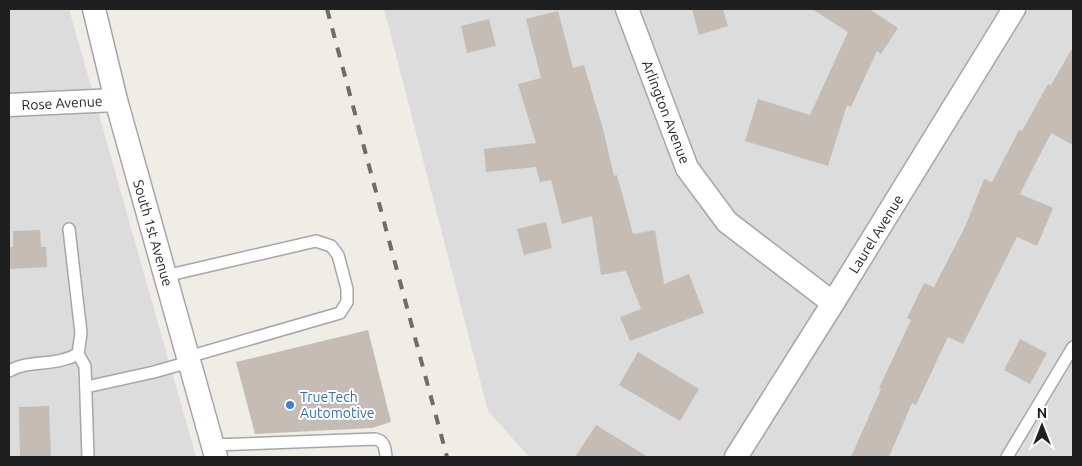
<svg xmlns="http://www.w3.org/2000/svg" width="1082" height="466" viewBox="0 0 1082 466" font-family="Ubuntu,sans-serif">
	<rect width="100%" height="100%" fill="#f0ede6"/>
	<!-- residential -->
	<g fill="#dddcdc">
		<path d="M 9,9 L 69,9 L 196,457 L 9,457 Z"/>
		<path d="M 384,9 L 1073,9 L 1073,457 L 529,457 L 488,411 Z"/>
	</g>
	<!-- building -->
	<g fill="#c5bcb5">
		<path d="M 692,9 L 723,9 L 728,26 L 699,35 Z"/>
		<path d="M 812,9 L 869,9 L 898,28 L 881,54 L 877,51 L 851,107 L 847,105 L 828,166 L 745,141 L 758,99 L 810,115 L 848,32 Z"/>
		<path d="M 558,11 L 573,68 L 584,65 L 603,129 L 614,176 L 617,175 L 633,234 L 655,230 L 664,284 L 689,274 L 704,313 L 630,341 L 620,317 L 641,309 L 626,271 L 601,275 L 592,216 L 562,224 L 551,180 L 540,182 L 536,167 L 486,172 L 484,149 L 536,143 L 518,84 L 541,78 L 526,19 Z"/>
		<path d="M 489,19 L 496,46 L 467,53 L 461,26 Z"/>
		<path d="M 1073,47 L 1073,145 L 1051,133 L 1020,194 L 1053,208 L 1037,246 L 1017,237 L 963,344 L 948,337 L 916,405 L 912,403 L 889,457 L 851,457 L 881,389 L 879,388 L 911,320 L 907,318 L 924,283 L 934,287 L 965,227 L 984,179 L 992,182 L 1019,130 L 1022,131 L 1048,84 L 1051,85 Z"/>
		<path d="M 546,222 L 552,248 L 524,255 L 517,229 Z"/>
		<path d="M 40,230 L 41,247 L 46,247 L 47,267 L 9,269 L 9,247 L 13,247 L 13,231 Z"/>
		<path d="M 368,330 L 391,422 L 372,428 L 255,434 L 236,362 Z"/>
		<path d="M 1020,339 L 1047,353 L 1030,384 L 1004,370 Z"/>
		<path d="M 638,352 L 699,389 L 680,421 L 619,385 Z"/>
		<path d="M 49,406 L 51,457 L 20,457 L 19,407 Z"/>
		<path d="M 596,425 L 648,457 L 575,457 Z"/>
	</g>
	<g fill="none" stroke-linecap="round" stroke-linejoin="round">
		<defs>
			<g id="lane">
				<path d="M 165,276 L 316,241 L 331,246 L 338,255 L 347,289 L 347,302 L 340,313 L 188,357"/>
				<path d="M 78,354 L 85,366 L 88,457"/>
				<path d="M 9,371 C 30,359 54,367 78,354 L 81,333 L 69,229"/>
				<path d="M 86,387 L 154,372 L 189,362"/>
				<path d="M 213,445 L 375,439 C 385,441 385,448 386,457"/>
				<path d="M 1007,457 L 1073,347"/>
			</g>
			<g id="street">
				<path d="M 94,9 L 116,100 L 216,457"/>
				<path d="M 627,9 L 687,168 L 727,222 L 833,303"/>
				<path d="M 9,105 L 116,100"/>
				<path d="M 736,457 L 833,303 L 1014,9"/>
			</g>
		</defs>
		<!-- lane casing -->
		<use href="#lane" stroke="#a6a6a6" stroke-width="14"/>
		<!-- street casing -->
		<use href="#street" stroke="#a6a6a6" stroke-width="25"/>
		<!-- lane -->
		<use href="#lane" stroke="#fff" stroke-width="11"/>
		<!-- street -->
		<use href="#street" stroke="#fff" stroke-width="22"/>
		<!-- rail -->
		<path stroke="#6d6d6d" stroke-width="4" stroke-dasharray="10 10" stroke-linecap="butt" d="M 327,9 L 447,457"/>
	</g>
	<!-- markers -->
	<circle fill="#3f7fe0" stroke="#fff" stroke-width="2" cx="290" cy="405" r="5"/>
	<g text-anchor="middle" stroke-width="4" stroke-linejoin="round" paint-order="stroke">
		<!-- street labels -->
		<g font-size="14" fill="#1f1f1f" stroke="#fff">
			<text transform="translate(62 103) rotate(-3)" y="5">Rose Avenue</text>
			<text transform="translate(666 112) rotate(69)" y="5">Arlington Avenue</text>
			<text transform="translate(153 233) rotate(74)" y="5">South 1st Avenue</text>
			<text transform="translate(876 234) rotate(-58)" y="5">Laurel Avenue</text>
		</g>
		<!-- shop labels -->
		<g font-size="14" fill="#366cbe" stroke="#fff" text-anchor="start">
			<text x="300" y="402">TrueTech<tspan x="300" dy="16">Automotive</tspan></text>
		</g>
	</g>
	<!-- border -->
	<rect width="1082" height="466" fill="none" stroke="#1f1f1f" stroke-width="20"/>
	<!-- north arrow -->
	<g transform="translate(1042 426)" stroke="#ffffff" stroke-width="4" paint-order="stroke">
	<path d="M0-4L9 19L0 12L-9 19Z" fill="#1f1f1f"/>
	<text y="-8" font-size="14" font-weight="bold" text-anchor="middle" fill="#1f1f1f">N</text>
	</g>
</svg>
